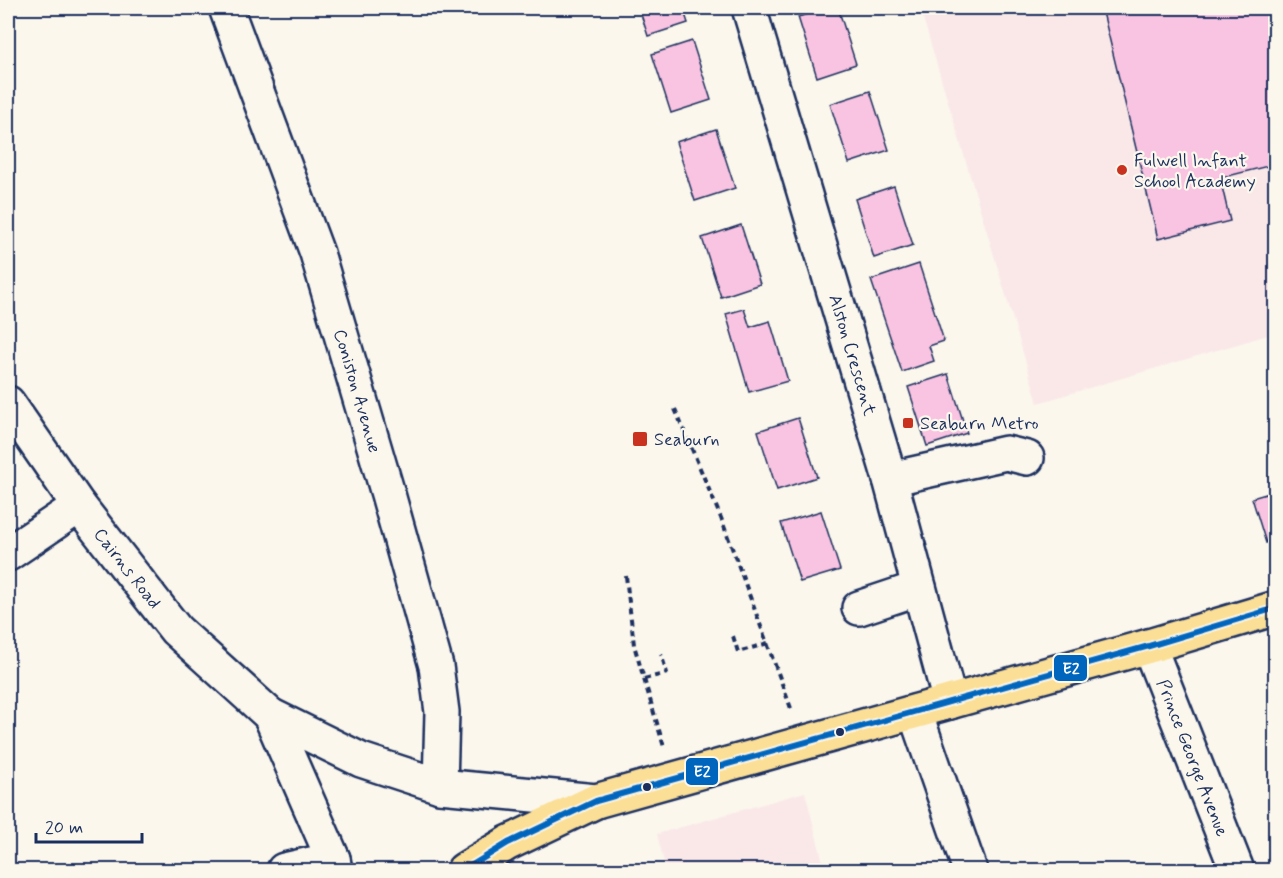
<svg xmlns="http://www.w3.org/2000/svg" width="1283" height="878" viewBox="0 0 1283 878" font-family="Mynerve,sans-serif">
	<rect width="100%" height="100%" fill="#fbf7ec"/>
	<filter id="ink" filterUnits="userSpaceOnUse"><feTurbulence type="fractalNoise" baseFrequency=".0167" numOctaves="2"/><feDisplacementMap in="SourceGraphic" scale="12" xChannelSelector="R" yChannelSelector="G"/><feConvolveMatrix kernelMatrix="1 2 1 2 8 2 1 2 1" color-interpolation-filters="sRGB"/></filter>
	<g filter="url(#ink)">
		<!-- built -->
		<g fill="#fae8e9">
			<path d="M 920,8 L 1275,8 L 1275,333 L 1038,403 Z"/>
			<path d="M 805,792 L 825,870 L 666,870 L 657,834 Z"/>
		</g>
		<!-- building -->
		<g fill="#f9c4e1" stroke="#1b2f5e" stroke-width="1.5">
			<path d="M 639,8 L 683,8 L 688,23 L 648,36 Z"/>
			<path d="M 828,8 L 838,8 L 856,64 L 817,77 L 798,17 Z"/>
			<path d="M 1102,8 L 1276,8 L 1276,164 L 1220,178 L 1230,221 L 1158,239 Z"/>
			<path d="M 692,41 L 711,100 L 671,113 L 652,54 Z"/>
			<path d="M 870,91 L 889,150 L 849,163 L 830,104 Z"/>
			<path d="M 716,129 L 735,188 L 695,201 L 676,142 Z"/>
			<path d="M 894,186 L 913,245 L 874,258 L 855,199 Z"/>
			<path d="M 741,225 L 760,284 L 721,297 L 702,238 Z"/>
			<path d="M 919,264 L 944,341 L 929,346 L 934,361 L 902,372 L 871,280 Z"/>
			<path d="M 744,309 L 750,327 L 770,321 L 788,381 L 749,392 L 726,314 Z"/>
			<path d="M 948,374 L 967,433 L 927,446 L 908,387 Z"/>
			<path d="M 798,418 L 817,477 L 777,490 L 758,431 Z"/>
			<path d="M 1276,491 L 1276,540 L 1266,543 L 1252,498 Z"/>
			<path d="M 821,511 L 840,570 L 800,582 L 781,523 Z"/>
		</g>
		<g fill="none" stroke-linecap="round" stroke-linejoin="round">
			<defs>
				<g id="minor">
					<path id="s1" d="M 226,8 L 317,253 L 388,494 L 436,666 L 442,712 L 440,786"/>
					<path id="s2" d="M 749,8 L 890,479 L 950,702"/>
					<path id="s3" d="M 8,403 L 79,506 L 176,630 L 270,715"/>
					<path d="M 890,479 L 1006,453 L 1027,458"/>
					<path d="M 8,554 L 79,506"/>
					<path d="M 859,608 L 919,588"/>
					<path id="s4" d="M 1149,646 L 1237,870"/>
					<path d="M 915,712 L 970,870"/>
					<path d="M 284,870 L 333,859"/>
					<path d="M 335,870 L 333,859 L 270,715 L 361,760 L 440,786 L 596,801"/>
				</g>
				<path id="major" d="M 464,870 L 508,843 L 596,801 L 1149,646 L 1276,608"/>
			</defs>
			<!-- minor casing -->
			<use href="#minor" stroke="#1b2f5e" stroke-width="38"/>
			<!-- major casing -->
			<use href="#major" stroke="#1b2f5e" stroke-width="38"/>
			<!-- path -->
			<g stroke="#1b2f5e" stroke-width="4" stroke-dasharray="6 4.5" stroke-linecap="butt">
				<path d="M 675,409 L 721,518 L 792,711"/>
				<path d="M 626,576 L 634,645 L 664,747"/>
				<path d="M 733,636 L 738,652 L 768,643"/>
				<path d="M 644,679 L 667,673 L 661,654"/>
			</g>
			<!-- minor -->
			<use href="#minor" stroke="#fbf7ec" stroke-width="33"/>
			<!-- major -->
			<use href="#major" stroke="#fbdf96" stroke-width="33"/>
			<defs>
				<path id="bus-1" d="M 464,870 L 508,843 L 596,801 L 1149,646 L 1276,608"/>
			</defs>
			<!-- bus-1 casing -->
			<use href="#bus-1" stroke="#fbf7ec" stroke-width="10"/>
			<!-- bus-1 -->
			<use href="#bus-1" stroke="#0065bd" stroke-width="6"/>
		</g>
	</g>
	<!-- markers -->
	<g fill="#c8321e" stroke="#fbf7ec" stroke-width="2">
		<circle cx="1122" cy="170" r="6"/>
		<rect x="902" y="417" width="12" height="12" rx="3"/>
		<rect x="632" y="431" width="16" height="16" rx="3"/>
	</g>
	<g fill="#1b2f5e" stroke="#fbf7ec" stroke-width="2">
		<circle cx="840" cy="732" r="5"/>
		<circle cx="647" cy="787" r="5"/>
	</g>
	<g text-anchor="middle" stroke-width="4.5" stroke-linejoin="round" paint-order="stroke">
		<!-- poi labels -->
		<g font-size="18" fill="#1b2f5e" stroke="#fbf7ec" text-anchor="start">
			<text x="1134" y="166">Fulwell Infant<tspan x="1134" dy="21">School Academy</tspan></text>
			<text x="920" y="429">Seaburn Metro</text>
			<text x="654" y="445">Seaburn</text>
		</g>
		<!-- street labels -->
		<g font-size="18" fill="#1b2f5e" stroke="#fbf7ec">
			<text dy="6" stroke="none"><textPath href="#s2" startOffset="362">Alston Crescent</textPath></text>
			<text dy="6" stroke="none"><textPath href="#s1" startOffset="405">Coniston Avenue</textPath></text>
			<text dy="6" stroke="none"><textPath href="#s3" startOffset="204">Cairns Road</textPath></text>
			<text dy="6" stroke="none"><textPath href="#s4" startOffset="120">Prince George Avenue</textPath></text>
		</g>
	</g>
	<g stroke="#fbf7ec" stroke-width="2">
		<rect x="1053" y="654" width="35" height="28" rx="6" fill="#0065bd"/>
		<rect x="685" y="757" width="34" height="29" rx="6" fill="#0065bd"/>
	</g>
	<g font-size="16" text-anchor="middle" font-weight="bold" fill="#fff">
		<text x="1071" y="674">E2</text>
		<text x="702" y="777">E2</text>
	</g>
	<!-- margin -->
	<rect width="1283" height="878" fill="none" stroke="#fbf7ec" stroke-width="30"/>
	<rect x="15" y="15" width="1253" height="848" fill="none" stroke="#1b2f5e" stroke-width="2" filter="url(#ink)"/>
	<!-- scale -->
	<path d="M36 833v9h106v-9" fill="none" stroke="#1b2f5e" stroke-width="3"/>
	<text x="45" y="833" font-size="18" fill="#1b2f5e" stroke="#fbf7ec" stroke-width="4.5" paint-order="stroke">20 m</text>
</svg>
